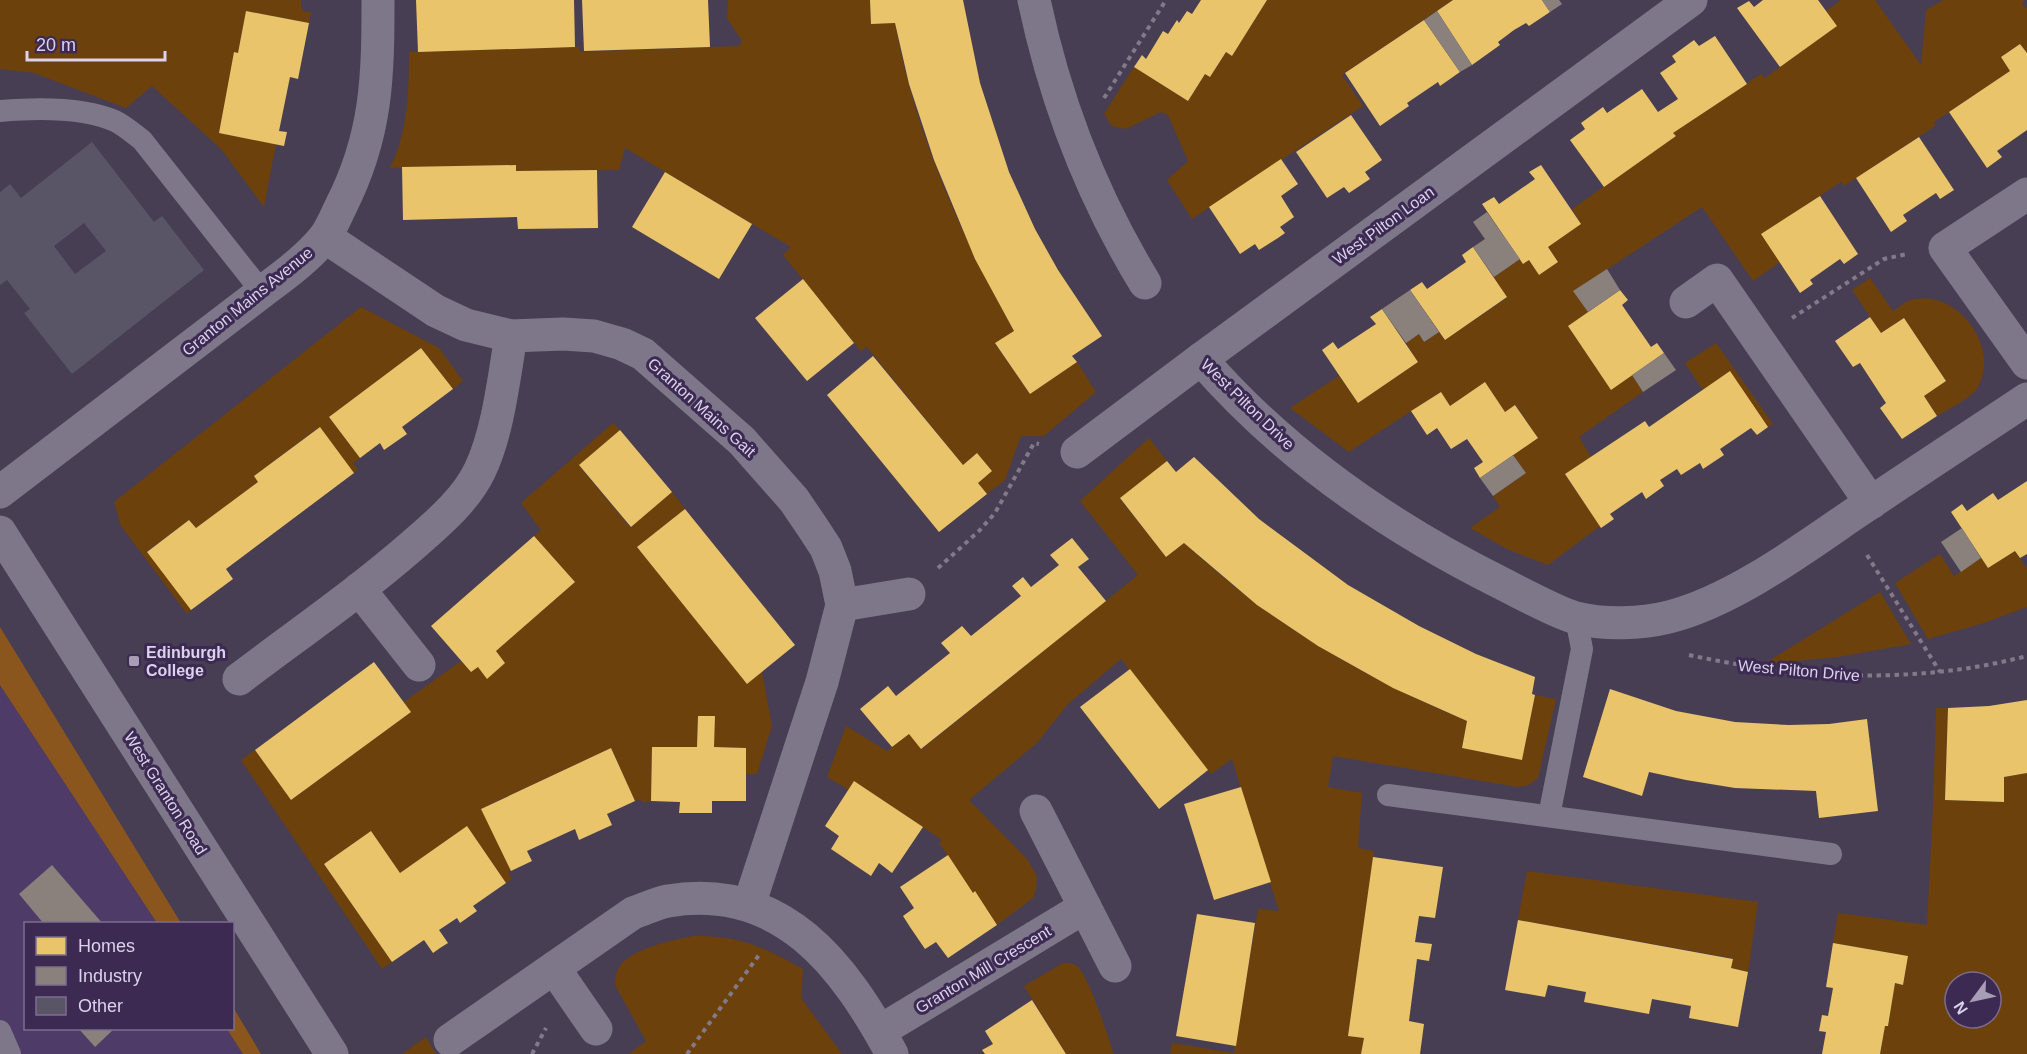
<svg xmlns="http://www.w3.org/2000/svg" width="2027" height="1054" viewBox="0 0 2027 1054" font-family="Arial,sans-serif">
	<rect width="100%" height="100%" fill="#473e54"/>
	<!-- built -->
	<path fill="#4e3b68" d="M 0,685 L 157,923 L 26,924 L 26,1028 L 227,1029 L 243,1054 L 0,1054 Z"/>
	<!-- green -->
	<g fill="#6d410b" fill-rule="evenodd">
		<path d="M 0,0 L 301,0 L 302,11 L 311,12 L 309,23 L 246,11 L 238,53 L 234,53 L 219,133 L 276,144 L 264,207 L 221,149 L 152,86 L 126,108 L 34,73 L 0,69 Z"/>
		<path d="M 728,0 L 870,0 L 871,24 L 895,23 C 914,131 961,235 1014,331 L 995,344 L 1030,394 L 1077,362 L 1096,392 L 1044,436 L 1021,436 L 1005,480 L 987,494 L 978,483 L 992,471 L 977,453 L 963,465 L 867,347 L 861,351 L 783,255 L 791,247 L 625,148 L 619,170 L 516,171 L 516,165 L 390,168 C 408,133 409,90 409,52 L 575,47 L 579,47 L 580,52 L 739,46 L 742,41 L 727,18 Z"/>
		<path d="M 1267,0 L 1453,0 L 1342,75 L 1363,106 L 1192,219 L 1167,180 L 1188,161 L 1168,115 L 1161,112 L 1126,129 L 1112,126 L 1104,114 L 1134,67 L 1188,101 L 1205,74 L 1210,77 L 1226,52 L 1232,56 Z"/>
		<path d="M 1841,0 L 1875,0 L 1921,65 L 1926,10 L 1943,0 L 2024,0 L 2022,5 L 2027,8 L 2027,53 L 2020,44 L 2001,57 L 2010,71 L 1934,122 L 1935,126 L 1844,186 L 1841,182 L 1762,234 L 1780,262 L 1753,281 L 1702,207 L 1574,291 L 1588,312 L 1568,326 L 1611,390 L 1632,375 L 1643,392 L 1579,437 L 1591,457 L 1565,475 L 1600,526 L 1548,565 L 1507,549 L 1470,528 L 1500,507 L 1493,496 L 1526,473 L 1513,455 L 1538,438 L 1516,405 L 1505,412 L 1485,382 L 1450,406 L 1440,392 L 1349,452 L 1290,408 L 1339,376 L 1358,403 L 1418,362 L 1406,343 L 1419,334 L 1424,342 L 1439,332 L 1445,340 L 1507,298 L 1494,277 L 1520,259 L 1529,260 L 1539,275 L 1558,262 L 1548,247 L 1581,224 L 1572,209 L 1676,136 L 1673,133 L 1761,74 L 1765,78 L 1836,26 L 1826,11 Z"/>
		<path d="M 1870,278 L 1893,311 C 1898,308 1903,303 1908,301 C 1955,284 2004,350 1976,390 C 1969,399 1947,410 1937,416 L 1924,396 L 1946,381 L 1904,318 L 1881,333 L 1852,290 Z"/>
		<path d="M 361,307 L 439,348 L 463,381 L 453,389 L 421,348 L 329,417 L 360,458 L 353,463 L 358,470 L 354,473 L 319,427 L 254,476 L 258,482 L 196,528 L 189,520 L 147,551 L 191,610 L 187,614 L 121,526 L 114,502 Z"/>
		<path d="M 1716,343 L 1773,424 L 1768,427 L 1730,372 L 1703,390 L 1685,363 Z"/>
		<path d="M 613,423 L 620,430 L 579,466 L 630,527 L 672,492 L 685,509 L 637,547 L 747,684 L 762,672 L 772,726 L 757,774 L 746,774 L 746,748 L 714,747 L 714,716 L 698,716 L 697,747 L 652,747 L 651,801 L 642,802 L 641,799 L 635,801 L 611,748 L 482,808 L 511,871 L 508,872 L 512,879 L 506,883 L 467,826 L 400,873 L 371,831 L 324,864 L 392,962 L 382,969 L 241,760 L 255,750 L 291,800 L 411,712 L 404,702 L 461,661 L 471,672 L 478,667 L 487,678 L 505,663 L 496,651 L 575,582 L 534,536 L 541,530 L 521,503 Z"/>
		<path d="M 1149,438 L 1167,461 L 1120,499 L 1166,557 L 1184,543 C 1208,564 1232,586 1258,605 C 1323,653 1393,690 1467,721 L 1462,748 L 1522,760 L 1535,695 L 1556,699 L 1538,778 L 1529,785 L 1518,787 L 1333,756 L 1328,787 L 1362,793 L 1358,848 L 1374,851 L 1348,1035 L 1364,1038 L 1361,1054 L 1170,1054 L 1172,1043 L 1234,1053 L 1258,909 L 1279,911 L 1232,759 L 1211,774 L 1121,659 L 1068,704 L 1037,743 L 969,800 L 1027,859 L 1037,876 L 1036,890 L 1033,898 L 997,925 L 975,892 L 973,893 L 939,843 L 942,840 L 855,782 L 849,790 L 827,777 L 846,726 L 887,751 L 909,734 L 922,749 L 1138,575 L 1080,501 Z"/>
		<path d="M 2015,551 L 2027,569 L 2027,607 L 1984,623 L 1928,639 L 1895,583 L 1940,554 L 1954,576 L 1981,558 L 1988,568 Z"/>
		<path d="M 1880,592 L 1911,644 L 1838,657 L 1764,664 Z"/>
		<path d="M 1936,708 L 1948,708 L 1945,800 L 2004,802 L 2004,777 L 2027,773 L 2027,1054 L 1880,1054 L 1885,1026 L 1888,1026 L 1895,983 L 1903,985 L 1908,956 L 1833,943 L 1838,913 L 1927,925 L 1933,807 ZM 1955,982 L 1991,982 L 1991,1018 L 1955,1018 Z"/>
		<path d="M 1527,871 L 1758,902 L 1748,972 L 1731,968 L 1732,958 L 1518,920 Z"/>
		<path d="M 694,936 C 740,935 765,948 803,969 L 801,998 L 842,1054 L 629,1054 L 646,1041 L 615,985 C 615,979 616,972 619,967 C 632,948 673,940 694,936 Z"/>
		<path d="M 1063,963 C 1068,963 1073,963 1077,966 C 1090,978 1107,1035 1114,1054 L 1066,1054 L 1024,986 Z"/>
		<path d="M 426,1037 L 436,1054 L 402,1054 Z"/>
	</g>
	<!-- forest -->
	<g fill="#8b561e">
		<path d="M 0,627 L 181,923 L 157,923 L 0,685 Z"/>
		<path d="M 233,1007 L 261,1054 L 243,1054 L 227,1029 L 232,1028 Z"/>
	</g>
	<!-- homes -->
	<g fill="#e9c46a">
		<path d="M 416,0 L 574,0 L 575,47 L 418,52 Z"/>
		<path d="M 582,0 L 708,0 L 710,47 L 584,51 Z"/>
		<path d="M 870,0 L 963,0 L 980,83 L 1009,172 L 1035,229 L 1058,270 L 1102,336 L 1072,356 L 1077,362 L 1030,394 L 995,343 L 1014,331 L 975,259 L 934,160 L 909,84 L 895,23 L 871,24 Z"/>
		<path d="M 1201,0 L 1267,0 L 1232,56 L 1226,52 L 1210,77 L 1205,74 L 1188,101 L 1134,67 L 1142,55 L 1146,59 L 1163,31 L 1168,34 L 1177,20 L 1179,23 L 1187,11 L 1192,14 Z"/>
		<path d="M 1453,0 L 1542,0 L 1550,12 L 1529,26 L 1526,23 L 1514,30 L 1498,42 L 1500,45 L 1472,65 L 1437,11 Z"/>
		<path d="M 1763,0 L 1818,0 L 1837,26 L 1780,67 L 1737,8 L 1749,1 L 1754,7 Z"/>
		<path d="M 246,11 L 309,23 L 298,79 L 290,77 L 279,131 L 287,132 L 284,146 L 219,133 L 234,52 L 238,53 Z"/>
		<path d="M 1424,20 L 1460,72 L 1440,86 L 1438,82 L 1407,103 L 1409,106 L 1380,126 L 1345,73 Z"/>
		<path d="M 1715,36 L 1747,84 L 1673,133 L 1676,136 L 1604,187 L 1570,140 L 1585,129 L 1581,123 L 1603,107 L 1607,113 L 1642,89 L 1658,112 L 1678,99 L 1660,73 L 1676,62 L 1672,56 L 1694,40 L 1699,46 Z"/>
		<path d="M 2020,44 L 2027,53 L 2027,130 L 1997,151 L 2002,157 L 1987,168 L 1949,112 L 2010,71 L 2001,57 Z"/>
		<path d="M 1351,115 L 1382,160 L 1365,172 L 1370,179 L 1349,193 L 1344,187 L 1327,198 L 1296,152 Z"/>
		<path d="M 1919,137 L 1954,190 L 1940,199 L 1936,193 L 1903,215 L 1907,221 L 1891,232 L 1856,178 Z"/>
		<path d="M 1281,159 L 1298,184 L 1281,196 L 1294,217 L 1280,227 L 1285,233 L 1278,238 L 1259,250 L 1255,244 L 1240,254 L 1209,207 Z"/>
		<path d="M 516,165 L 516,171 L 597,170 L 598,228 L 518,229 L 517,217 L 403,220 L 402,167 Z"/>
		<path d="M 1541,165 L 1581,224 L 1548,247 L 1558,262 L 1539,275 L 1529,260 L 1523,264 L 1482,204 L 1494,197 L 1499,204 L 1535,179 L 1529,172 Z"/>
		<path d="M 665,172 L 752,224 L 719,279 L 632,227 Z"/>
		<path d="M 1820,196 L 1858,254 L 1844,264 L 1840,259 L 1810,280 L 1813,284 L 1800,293 L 1761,234 Z"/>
		<path d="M 1473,247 L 1507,297 L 1445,340 L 1410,290 L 1422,282 L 1427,289 L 1466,262 L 1462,255 Z"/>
		<path d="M 803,279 L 854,343 L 807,381 L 755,318 Z"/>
		<path d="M 1620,290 L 1628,300 L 1622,305 L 1651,347 L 1657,343 L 1664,353 L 1611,390 L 1568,326 Z"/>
		<path d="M 1382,309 L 1418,362 L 1358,403 L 1322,350 L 1333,342 L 1338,349 L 1376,324 L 1370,317 Z"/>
		<path d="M 1870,317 L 1881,333 L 1904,318 L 1946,381 L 1924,396 L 1937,416 L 1902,439 L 1880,408 L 1886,403 L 1860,363 L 1853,367 L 1835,341 Z"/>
		<path d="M 421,348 L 453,389 L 402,427 L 407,434 L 384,450 L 380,443 L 360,458 L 329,417 Z"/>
		<path d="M 873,356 L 963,465 L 977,453 L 992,471 L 978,483 L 987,494 L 939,532 L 827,395 Z"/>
		<path d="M 1730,371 L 1768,427 L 1757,435 L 1751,428 L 1720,449 L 1724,455 L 1703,469 L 1700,463 L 1681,475 L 1677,469 L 1660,480 L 1664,486 L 1646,499 L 1642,492 L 1610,514 L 1614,519 L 1601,528 L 1565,474 L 1645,421 L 1649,427 Z"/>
		<path d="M 1485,382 L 1505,412 L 1515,405 L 1538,438 L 1480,478 L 1474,468 L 1483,462 L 1467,439 L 1451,449 L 1437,428 L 1427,435 L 1411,411 L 1441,392 L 1450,406 Z"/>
		<path d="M 320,427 L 354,473 L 226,569 L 233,579 L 191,610 L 147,552 L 189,520 L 196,528 L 258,482 L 254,476 Z"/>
		<path d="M 620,430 L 672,492 L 631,527 L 579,465 Z"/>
		<path d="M 1194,457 L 1259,519 L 1348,585 L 1419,626 L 1476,654 L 1535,677 L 1532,694 L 1535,695 L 1522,760 L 1462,748 L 1467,721 L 1393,688 L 1318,646 L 1257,605 L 1184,543 L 1166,557 L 1120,498 L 1167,461 L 1176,472 Z"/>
		<path d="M 2027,481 L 2027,554 L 2020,558 L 2015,551 L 1988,568 L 1951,512 L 1962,504 L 1967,511 L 1993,493 L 1998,500 Z"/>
		<path d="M 685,509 L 795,645 L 747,684 L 637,547 Z"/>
		<path d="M 534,536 L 575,582 L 496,651 L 505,663 L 487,679 L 478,667 L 471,672 L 431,626 Z"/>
		<path d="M 1072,538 L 1089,559 L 1078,567 L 1106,601 L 921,749 L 909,734 L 892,747 L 860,709 L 888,686 L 896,696 L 950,653 L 941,643 L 962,626 L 971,636 L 1021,596 L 1012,586 L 1023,577 L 1031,587 L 1059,565 L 1050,555 Z"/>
		<path d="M 374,662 L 411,712 L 291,800 L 255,750 Z"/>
		<path d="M 1130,669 L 1208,770 L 1159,809 L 1080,707 Z"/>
		<path d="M 1610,689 L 1676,711 L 1735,722 L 1789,725 L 1829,724 L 1867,719 L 1878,811 L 1819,818 L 1816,791 L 1735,788 L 1686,780 L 1649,772 L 1642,796 L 1583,777 Z"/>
		<path d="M 2027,700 L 2027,773 L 2004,777 L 2004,802 L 1945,800 L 1948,708 L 1989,706 Z"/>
		<path d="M 698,716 L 715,716 L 714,747 L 746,748 L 746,801 L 712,801 L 712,813 L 679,813 L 680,802 L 651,801 L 652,747 L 697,747 Z"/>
		<path d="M 611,748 L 635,801 L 607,814 L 612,825 L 579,840 L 575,829 L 527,851 L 532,861 L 511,871 L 481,809 Z"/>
		<path d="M 854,781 L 923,827 L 892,873 L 879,863 L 871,876 L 831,849 L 839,836 L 825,826 Z"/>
		<path d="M 1241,787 L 1271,882 L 1214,900 L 1184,804 Z"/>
		<path d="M 467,826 L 506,883 L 473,906 L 477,911 L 460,923 L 457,918 L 439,930 L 448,943 L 440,948 L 433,953 L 424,940 L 392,962 L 324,864 L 371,831 L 400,873 Z"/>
		<path d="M 948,855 L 973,893 L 975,891 L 997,925 L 948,958 L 936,942 L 925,949 L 910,927 L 903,916 L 914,908 L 900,887 Z"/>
		<path d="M 1373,857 L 1443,867 L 1435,918 L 1419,916 L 1415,942 L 1432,944 L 1429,961 L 1417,959 L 1409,1021 L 1424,1024 L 1420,1054 L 1361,1054 L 1364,1038 L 1348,1036 Z"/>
		<path d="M 1197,914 L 1255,923 L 1236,1046 L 1176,1036 Z"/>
		<path d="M 1518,920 L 1733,959 L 1731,968 L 1748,972 L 1738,1027 L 1689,1018 L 1691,1006 L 1652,999 L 1649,1014 L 1584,1002 L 1586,992 L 1548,985 L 1545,997 L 1505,990 Z"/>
		<path d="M 1833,943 L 1908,956 L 1903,985 L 1895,983 L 1888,1026 L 1885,1026 L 1880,1054 L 1822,1054 L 1826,1032 L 1819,1031 L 1822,1015 L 1828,1016 L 1833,988 L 1826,987 Z"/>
		<path d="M 1032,1000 L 1066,1054 L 985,1054 L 982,1050 L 993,1044 L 985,1031 Z"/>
	</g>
	<!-- industry -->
	<g fill="#8a817c">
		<path d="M 1542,0 L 1559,0 L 1562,4 L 1550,12 Z"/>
		<path d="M 1437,11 L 1472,65 L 1460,72 L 1424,20 Z"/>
		<path d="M 1487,212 L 1520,259 L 1494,277 L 1473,247 L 1485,239 L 1473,222 Z"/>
		<path d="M 1607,269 L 1620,290 L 1588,312 L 1573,291 Z"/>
		<path d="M 1410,290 L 1439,332 L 1424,342 L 1419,334 L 1406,343 L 1382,309 Z"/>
		<path d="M 1664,353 L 1676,370 L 1643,392 L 1632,375 Z"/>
		<path d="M 1513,455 L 1526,473 L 1493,496 L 1480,478 Z"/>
		<path d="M 1962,528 L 1981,558 L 1961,572 L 1941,542 Z"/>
		<path d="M 52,865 L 103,924 L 44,924 L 19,894 Z"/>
		<path d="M 78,1028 L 115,1028 L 95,1047 Z"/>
	</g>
	<!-- building -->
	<path fill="#595567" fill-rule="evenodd" d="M 92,142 L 154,222 L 162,216 L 204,270 L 72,374 L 24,313 L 30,309 L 7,280 L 0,285 L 0,192 L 10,184 L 21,198 ZM 84,223 L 106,251 L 75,274 L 54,246 Z"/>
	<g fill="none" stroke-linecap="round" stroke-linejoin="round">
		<!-- path -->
		<g stroke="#817a8a" stroke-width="4" stroke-dasharray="4.5 4.5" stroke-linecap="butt">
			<path d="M 1104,98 L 1166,0"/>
			<path d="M 1792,318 L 1884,259 L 1907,254"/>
			<path d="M 1867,555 L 1940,672"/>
			<path d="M 938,568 L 979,531 L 995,513 L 1034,443 L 1039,444"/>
			<path d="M 1689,655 C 1800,679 1916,685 2027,656"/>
			<path d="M 532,1054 L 546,1028"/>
			<path d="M 687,1054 L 759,955"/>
		</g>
		<!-- lane -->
		<g stroke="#7e778a" stroke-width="22">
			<path d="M 0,111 C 35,108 83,107 115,121 C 125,126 134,134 142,140 L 262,292"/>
			<path d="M 1388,795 L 1831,854"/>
			<path d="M 1549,816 L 1582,649 L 1576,618"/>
			<path d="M 0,1031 L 10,1054"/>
		</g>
		<!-- street -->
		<g stroke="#7e778a" stroke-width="33">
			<path d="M 1034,0 C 1055,100 1092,196 1145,283"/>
			<path d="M 2027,194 L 1945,248 L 2027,363"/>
			<path d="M 325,237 L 436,311 L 466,325 L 511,336 L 563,334 L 594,336 L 622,344 L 643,354 L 742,441 L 794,500 L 813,528 L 826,548 L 835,571 L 842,605 L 822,682 L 749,905"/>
			<path d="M 1686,302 L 1717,280 L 1871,503"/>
			<path d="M 1201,359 C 1283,454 1389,527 1501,583 C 1521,593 1555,612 1576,618 C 1604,625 1641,624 1669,617 C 1729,602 1796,554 1848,518 C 1907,478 1967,439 2027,399"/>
			<path d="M 1077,452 L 1201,359 L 1691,0"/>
			<path d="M 0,492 L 262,292 C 283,276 307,259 324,238 C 331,229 336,216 341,206 C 377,135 378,77 378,0"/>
			<path d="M 359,589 L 419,665"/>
			<path d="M 842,605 L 909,594"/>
			<path d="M 239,679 C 297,635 358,593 413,545 C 437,524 466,500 480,470 C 498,433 504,377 511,336"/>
			<path d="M 1036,811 L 1115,966"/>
			<path d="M 554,968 L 596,1029"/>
			<path d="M 880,1031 L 1085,907"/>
			<path d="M 450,1040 L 633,913 C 645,909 657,903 668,901 C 782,882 844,965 892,1054"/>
		</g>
		<!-- secondary -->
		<path stroke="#7e778a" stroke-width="33" d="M 0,532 L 332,1054"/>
	</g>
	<!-- markers -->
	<rect fill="#a79eb6" stroke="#3c2a53" stroke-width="2" x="128" y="655" width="12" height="12" rx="3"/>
	<g text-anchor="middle" stroke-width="6" stroke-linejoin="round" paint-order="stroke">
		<!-- street labels -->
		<g font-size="16" fill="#dbd2eb" stroke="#3c2a53">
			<text transform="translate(1383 225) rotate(-36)" y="6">West Pilton Loan</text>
			<text transform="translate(247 301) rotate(-39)" y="6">Granton Mains Avenue</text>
			<text transform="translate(1248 404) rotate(44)" y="6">West Pilton Drive</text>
			<text transform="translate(702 407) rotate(42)" y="6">Granton Mains Gait</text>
			<text transform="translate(1799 670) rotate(5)" y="6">West Pilton Drive</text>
			<text transform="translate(166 793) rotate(58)" y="6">West Granton Road</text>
			<text transform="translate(983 969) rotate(-31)" y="6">Granton Mill Crescent</text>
		</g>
		<!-- poi labels -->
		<g font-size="16" font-weight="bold" fill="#dbd2eb" stroke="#3c2a53" text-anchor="start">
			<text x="146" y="658">Edinburgh<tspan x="146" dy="18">College</tspan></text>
		</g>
	</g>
	<!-- legend -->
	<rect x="24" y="922" width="210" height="108" fill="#3c2a53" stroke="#7c6d90" stroke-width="1.5"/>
	<rect x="36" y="937" width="30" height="18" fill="#e9c46a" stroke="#7c6d90" stroke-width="1.5"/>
	<text x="78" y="952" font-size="18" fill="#dbd2eb">Homes</text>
	<rect x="36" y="967" width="30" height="18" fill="#8a817c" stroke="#7c6d90" stroke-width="1.5"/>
	<text x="78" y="982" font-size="18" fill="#dbd2eb">Industry</text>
	<rect x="36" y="997" width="30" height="18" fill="#595567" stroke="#7c6d90" stroke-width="1.5"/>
	<text x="78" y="1012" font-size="18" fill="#dbd2eb">Other</text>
	<!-- north arrow -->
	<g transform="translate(1973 1000) rotate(237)"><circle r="28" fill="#3c2a53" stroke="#7c6d90" stroke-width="1.5"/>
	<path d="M0-4.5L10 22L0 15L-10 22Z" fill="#a79eb6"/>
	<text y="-9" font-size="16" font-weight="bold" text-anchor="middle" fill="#dbd2eb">N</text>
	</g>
	<!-- scale -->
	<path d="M27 51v9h138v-9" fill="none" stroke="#dbd2eb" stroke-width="3"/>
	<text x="36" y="51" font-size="18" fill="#dbd2eb" stroke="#3c2a53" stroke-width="4.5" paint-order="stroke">20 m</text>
</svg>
